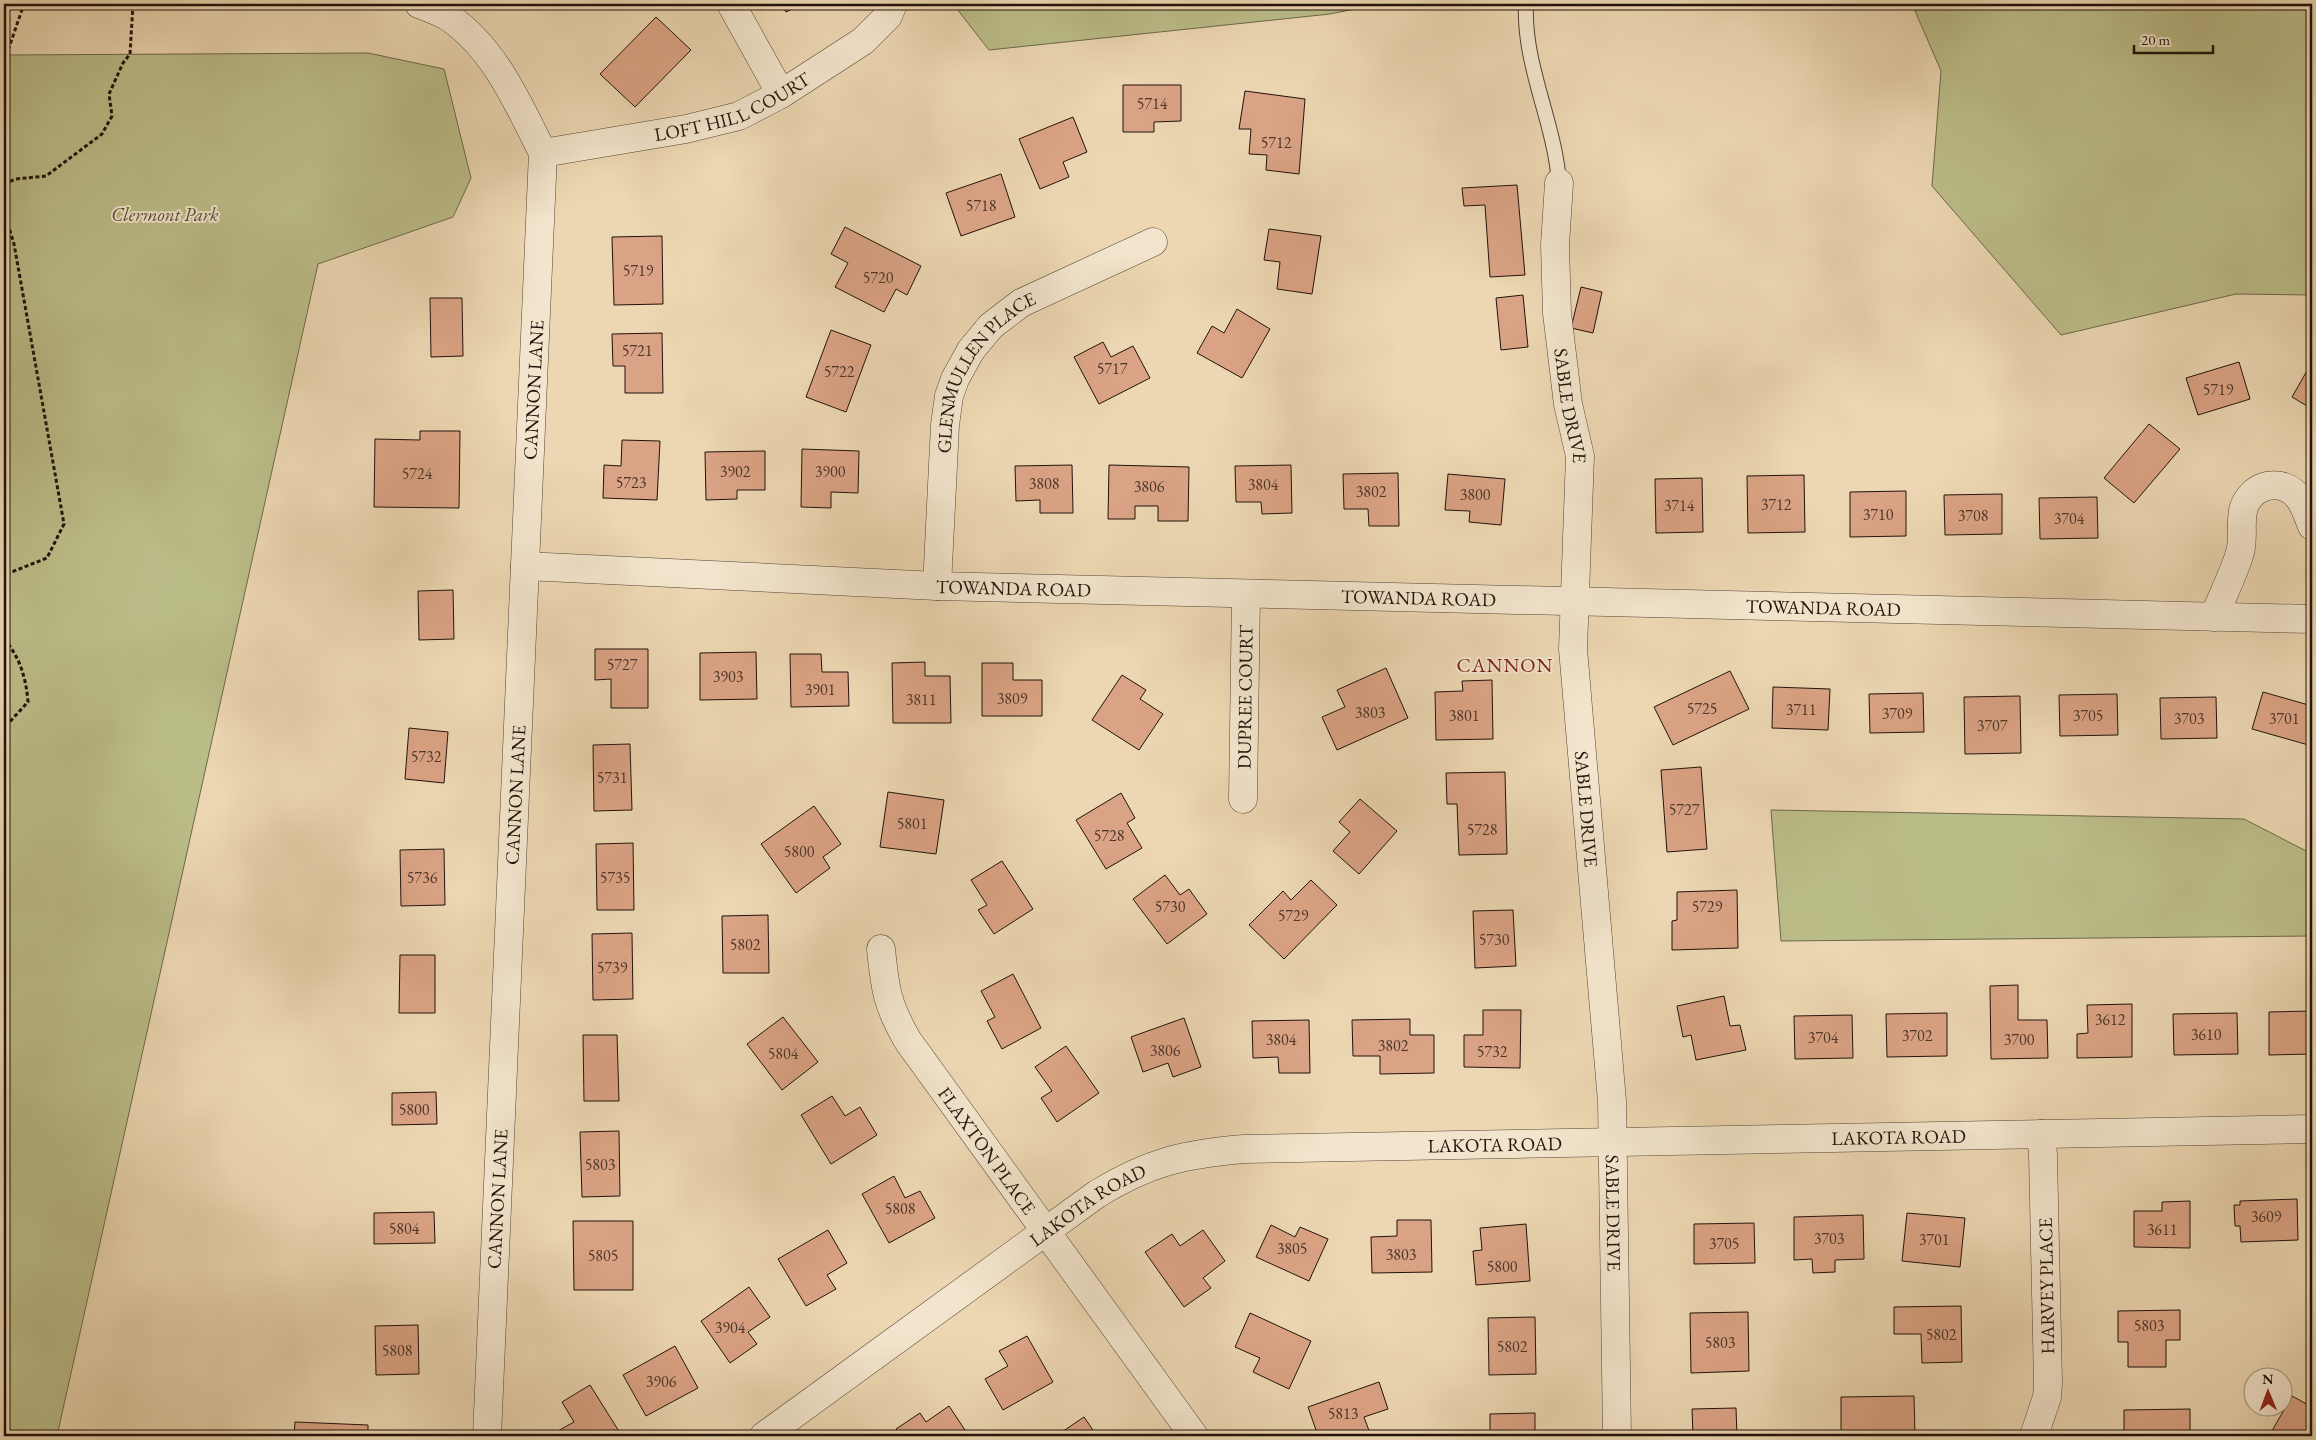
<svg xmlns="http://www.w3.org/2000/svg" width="2316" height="1440" viewBox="0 0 2316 1440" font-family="'EB Garamond',serif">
	<rect width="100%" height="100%" fill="#ecd7b2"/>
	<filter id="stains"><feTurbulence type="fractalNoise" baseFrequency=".004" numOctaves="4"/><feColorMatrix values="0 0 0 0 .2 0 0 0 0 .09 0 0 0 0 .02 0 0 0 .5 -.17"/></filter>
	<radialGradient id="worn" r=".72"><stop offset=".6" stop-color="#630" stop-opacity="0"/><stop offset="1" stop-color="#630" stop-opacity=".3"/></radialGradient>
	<!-- green -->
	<g fill="#bbbd89" stroke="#6d684a">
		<path d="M 953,4 L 1380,4 L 1330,14 L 989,50 Z"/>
		<path d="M 1912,4 L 2312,4 L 2312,295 L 2236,294 L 2061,335 L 1932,186 L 1941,71 Z"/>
		<path d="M 368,53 L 444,69 L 471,178 L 453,217 L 318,264 L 57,1436 L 4,1436 L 4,55 Z"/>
		<path d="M 1771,810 L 2244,819 L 2312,854 L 2312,936 L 1781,941 Z"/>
	</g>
	<!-- building -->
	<g fill="#dba385" stroke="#1f130b">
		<path d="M 781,4 L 802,4 L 786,12 Z"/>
		<path d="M 656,17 L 691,50 L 635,107 L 600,74 Z"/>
		<path d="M 1123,85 L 1181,85 L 1181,121 L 1154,122 L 1154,132 L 1123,132 Z"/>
		<path d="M 1245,91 L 1305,99 L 1299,174 L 1266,170 L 1267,155 L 1249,154 L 1251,129 L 1239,129 Z"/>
		<path d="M 1073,117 L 1087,152 L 1063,162 L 1069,177 L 1040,189 L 1019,139 Z"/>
		<path d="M 1001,174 L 1015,217 L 961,236 L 946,193 Z"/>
		<path d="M 1517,185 L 1525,275 L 1490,277 L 1485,205 L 1464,206 L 1462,188 Z"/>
		<path d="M 845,227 L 921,266 L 907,295 L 896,289 L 884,312 L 835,287 L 848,263 L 831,254 Z"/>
		<path d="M 1269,229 L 1321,236 L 1312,294 L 1277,289 L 1280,262 L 1264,260 Z"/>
		<path d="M 662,236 L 663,304 L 614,305 L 612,237 Z"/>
		<path d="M 1581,287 L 1602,292 L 1593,333 L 1571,328 Z"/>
		<path d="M 1523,295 L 1528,347 L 1501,350 L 1496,298 Z"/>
		<path d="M 430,298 L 462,298 L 463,356 L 431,357 Z"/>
		<path d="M 1237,309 L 1270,329 L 1242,378 L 1197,353 L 1212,326 L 1224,333 Z"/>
		<path d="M 831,330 L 871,345 L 846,412 L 806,397 Z"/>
		<path d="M 662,333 L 663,393 L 625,393 L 625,366 L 613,366 L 612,334 Z"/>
		<path d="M 1103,342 L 1111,357 L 1133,346 L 1150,378 L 1099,404 L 1074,357 Z"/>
		<path d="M 2239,362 L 2250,399 L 2198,415 L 2186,378 Z"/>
		<path d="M 2312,362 L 2312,409 L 2292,397 Z"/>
		<path d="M 2149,424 L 2180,449 L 2134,503 L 2104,478 Z"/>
		<path d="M 420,431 L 460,431 L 459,508 L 374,507 L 375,439 L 420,440 Z"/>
		<path d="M 622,440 L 660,441 L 657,500 L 603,498 L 604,465 L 621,466 Z"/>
		<path d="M 802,449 L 859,451 L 858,493 L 831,492 L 831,508 L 801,507 Z"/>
		<path d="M 765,451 L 765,490 L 737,490 L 737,499 L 706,500 L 705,452 Z"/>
		<path d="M 1072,465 L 1073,513 L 1040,513 L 1040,500 L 1016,501 L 1015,466 Z"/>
		<path d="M 1109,465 L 1189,467 L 1188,521 L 1158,521 L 1158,506 L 1135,506 L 1135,519 L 1108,519 Z"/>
		<path d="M 1291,465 L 1292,513 L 1262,514 L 1261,502 L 1236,502 L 1235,466 Z"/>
		<path d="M 1398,473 L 1399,526 L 1369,526 L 1368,509 L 1344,509 L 1343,474 Z"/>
		<path d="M 1448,474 L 1505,479 L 1501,525 L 1469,522 L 1470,511 L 1445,510 Z"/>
		<path d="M 1804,475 L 1805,532 L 1748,533 L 1747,476 Z"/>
		<path d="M 1702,478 L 1703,532 L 1656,533 L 1655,479 Z"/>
		<path d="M 1906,491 L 1906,536 L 1850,537 L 1850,492 Z"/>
		<path d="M 2002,494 L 2002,534 L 1945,535 L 1944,495 Z"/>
		<path d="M 2097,497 L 2098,538 L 2040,539 L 2039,498 Z"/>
		<path d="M 453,590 L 454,639 L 419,640 L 418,591 Z"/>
		<path d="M 595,649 L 648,649 L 648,708 L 611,708 L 611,679 L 595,680 Z"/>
		<path d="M 756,652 L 757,699 L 700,700 L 700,653 Z"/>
		<path d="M 790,654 L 821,654 L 822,672 L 848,672 L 849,706 L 791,707 Z"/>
		<path d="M 925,662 L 925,676 L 950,676 L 951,723 L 893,723 L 892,663 Z"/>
		<path d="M 982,663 L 1013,663 L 1013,680 L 1042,680 L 1042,716 L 982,716 Z"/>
		<path d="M 1386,668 L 1408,718 L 1337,750 L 1322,717 L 1345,707 L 1337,690 Z"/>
		<path d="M 1730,671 L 1749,709 L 1673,745 L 1654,707 Z"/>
		<path d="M 1122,675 L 1146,690 L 1140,699 L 1163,714 L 1139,750 L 1092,720 Z"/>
		<path d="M 1492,680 L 1493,739 L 1436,740 L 1435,692 L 1463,691 L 1462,681 Z"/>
		<path d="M 1773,687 L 1830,689 L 1828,730 L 1772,728 Z"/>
		<path d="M 2263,692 L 2312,706 L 2312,746 L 2252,729 Z"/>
		<path d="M 1923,693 L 1924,732 L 1870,733 L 1869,694 Z"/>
		<path d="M 2117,694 L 2118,735 L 2060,736 L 2059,695 Z"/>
		<path d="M 2020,696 L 2021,753 L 1965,754 L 1964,697 Z"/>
		<path d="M 2216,697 L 2217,738 L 2161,739 L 2160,698 Z"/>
		<path d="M 409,728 L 448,732 L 444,783 L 405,779 Z"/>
		<path d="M 630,744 L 632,810 L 594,811 L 593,745 Z"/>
		<path d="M 1701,767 L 1707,849 L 1667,852 L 1661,770 Z"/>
		<path d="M 1505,772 L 1507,854 L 1459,855 L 1457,804 L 1447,804 L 1446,773 Z"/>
		<path d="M 888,792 L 944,800 L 936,854 L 880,847 Z"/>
		<path d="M 1121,793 L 1135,818 L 1127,823 L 1142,848 L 1106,869 L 1076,820 Z"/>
		<path d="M 1360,799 L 1397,831 L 1359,874 L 1333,851 L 1350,832 L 1339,822 Z"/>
		<path d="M 814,806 L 841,844 L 823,857 L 830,868 L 796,893 L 761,844 Z"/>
		<path d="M 633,843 L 634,910 L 597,910 L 596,844 Z"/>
		<path d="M 444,849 L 445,905 L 401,906 L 400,850 Z"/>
		<path d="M 1002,861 L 1033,909 L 994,934 L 978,910 L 987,905 L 971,880 Z"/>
		<path d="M 1165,875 L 1180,895 L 1189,889 L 1207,914 L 1167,944 L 1133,899 Z"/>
		<path d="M 1311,880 L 1337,905 L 1284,959 L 1249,925 L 1283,891 L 1291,900 Z"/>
		<path d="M 1737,890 L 1738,948 L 1672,950 L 1672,921 L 1677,920 L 1677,892 Z"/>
		<path d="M 1513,910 L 1516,966 L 1475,968 L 1473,911 Z"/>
		<path d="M 768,915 L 769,973 L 723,973 L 722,916 Z"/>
		<path d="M 632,933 L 633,999 L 593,1000 L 592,934 Z"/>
		<path d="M 400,955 L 435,955 L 435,1013 L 399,1013 Z"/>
		<path d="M 1013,974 L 1041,1028 L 1002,1049 L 987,1021 L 995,1017 L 981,991 Z"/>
		<path d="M 2018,985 L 2018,1020 L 2047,1020 L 2048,1058 L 1991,1059 L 1990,986 Z"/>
		<path d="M 1724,996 L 1730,1026 L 1740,1025 L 1746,1050 L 1696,1060 L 1691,1035 L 1683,1037 L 1677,1006 Z"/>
		<path d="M 2132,1004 L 2132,1057 L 2077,1058 L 2077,1034 L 2088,1033 L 2087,1005 Z"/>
		<path d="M 1483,1010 L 1521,1010 L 1520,1068 L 1464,1067 L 1464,1035 L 1483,1035 Z"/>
		<path d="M 2312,1011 L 2312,1054 L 2269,1055 L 2269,1012 Z"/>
		<path d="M 1947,1013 L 1947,1056 L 1887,1057 L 1886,1014 Z"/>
		<path d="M 2237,1013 L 2238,1054 L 2174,1055 L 2173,1014 Z"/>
		<path d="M 1852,1015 L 1853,1058 L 1795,1059 L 1794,1016 Z"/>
		<path d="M 783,1017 L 818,1062 L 782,1090 L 747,1044 Z"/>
		<path d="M 1184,1018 L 1201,1067 L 1173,1077 L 1168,1063 L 1143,1072 L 1131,1037 Z"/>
		<path d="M 1410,1019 L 1410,1035 L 1434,1035 L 1434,1073 L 1380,1074 L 1380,1056 L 1353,1056 L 1352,1020 Z"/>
		<path d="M 1309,1020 L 1310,1073 L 1279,1073 L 1278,1057 L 1253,1058 L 1252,1021 Z"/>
		<path d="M 583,1035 L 617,1035 L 619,1101 L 584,1101 Z"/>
		<path d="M 1066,1046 L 1099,1093 L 1057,1122 L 1041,1098 L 1052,1091 L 1035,1067 Z"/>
		<path d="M 436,1092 L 437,1124 L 392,1125 L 392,1093 Z"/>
		<path d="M 832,1096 L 845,1116 L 860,1107 L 877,1135 L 831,1164 L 801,1115 Z"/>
		<path d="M 619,1131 L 620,1196 L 582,1197 L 580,1132 Z"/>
		<path d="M 894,1176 L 905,1198 L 920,1191 L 935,1218 L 889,1243 L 862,1194 Z"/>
		<path d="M 2297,1199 L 2298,1240 L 2241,1242 L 2240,1226 L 2235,1226 L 2234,1205 L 2240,1205 L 2240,1201 Z"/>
		<path d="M 2190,1201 L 2190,1248 L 2134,1247 L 2134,1211 L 2162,1211 L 2162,1202 Z"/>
		<path d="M 434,1212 L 435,1243 L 374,1244 L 374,1213 Z"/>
		<path d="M 1907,1213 L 1965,1218 L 1960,1267 L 1902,1261 Z"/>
		<path d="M 1863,1215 L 1864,1259 L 1835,1260 L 1835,1272 L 1813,1273 L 1812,1259 L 1794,1260 L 1794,1217 Z"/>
		<path d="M 1397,1220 L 1431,1220 L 1432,1272 L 1372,1273 L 1371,1237 L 1397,1236 Z"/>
		<path d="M 573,1221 L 633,1221 L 633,1290 L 574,1290 Z"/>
		<path d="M 1754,1223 L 1755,1263 L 1694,1264 L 1694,1224 Z"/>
		<path d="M 1526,1224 L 1530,1281 L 1476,1285 L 1473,1251 L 1482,1250 L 1480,1228 Z"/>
		<path d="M 1271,1225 L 1295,1237 L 1300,1227 L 1328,1239 L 1309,1281 L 1256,1257 Z"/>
		<path d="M 828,1230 L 847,1263 L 827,1275 L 836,1289 L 806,1306 L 778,1259 Z"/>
		<path d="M 1203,1230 L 1225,1261 L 1203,1278 L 1211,1288 L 1184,1307 L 1145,1252 L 1172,1234 L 1180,1246 Z"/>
		<path d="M 749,1287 L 770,1317 L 748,1332 L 757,1344 L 730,1363 L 701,1321 Z"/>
		<path d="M 1961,1306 L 1962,1362 L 1922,1363 L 1921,1334 L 1894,1334 L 1894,1307 Z"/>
		<path d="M 2180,1310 L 2180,1340 L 2166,1340 L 2166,1367 L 2128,1367 L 2128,1342 L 2118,1342 L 2118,1311 Z"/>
		<path d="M 1748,1312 L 1749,1371 L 1691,1373 L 1690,1313 Z"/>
		<path d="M 1250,1313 L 1311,1341 L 1289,1389 L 1253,1372 L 1260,1358 L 1235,1347 Z"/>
		<path d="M 1535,1317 L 1536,1374 L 1489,1375 L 1488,1318 Z"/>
		<path d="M 418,1325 L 419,1374 L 376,1375 L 375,1326 Z"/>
		<path d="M 1027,1336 L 1053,1382 L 1003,1410 L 985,1379 L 1008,1366 L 999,1351 Z"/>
		<path d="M 675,1346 L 698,1388 L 646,1416 L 623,1375 Z"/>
		<path d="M 1379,1382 L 1388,1409 L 1364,1417 L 1371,1436 L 1318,1436 L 1308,1407 Z"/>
		<path d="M 590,1385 L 620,1433 L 615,1436 L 558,1436 L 556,1432 L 574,1422 L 562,1402 Z"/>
		<path d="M 1914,1396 L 1915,1436 L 1841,1436 L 1841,1397 Z"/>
		<path d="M 2292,1396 L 2312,1407 L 2312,1436 L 2269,1436 Z"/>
		<path d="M 949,1406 L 969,1436 L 901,1436 L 896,1429 L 920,1413 L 926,1422 Z"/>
		<path d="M 1736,1408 L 1737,1436 L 1693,1436 L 1692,1409 Z"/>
		<path d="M 2190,1409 L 2190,1436 L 2124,1436 L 2124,1410 Z"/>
		<path d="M 1535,1413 L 1535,1436 L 1490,1436 L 1490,1414 Z"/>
		<path d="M 1084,1417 L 1097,1436 L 1056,1436 Z"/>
		<path d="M 295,1422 L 368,1425 L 368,1436 L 294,1436 Z"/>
	</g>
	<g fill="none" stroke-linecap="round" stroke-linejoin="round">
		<defs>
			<path id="service" d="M 1526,4 C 1523,65 1555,123 1559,183"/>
			<g id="minor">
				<path d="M 419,4 C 430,8 441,12 450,18 C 496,50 519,106 543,153 L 487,1436"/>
				<path d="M 731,4 L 781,94"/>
				<path id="s1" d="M 543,153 L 686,129 L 739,116 L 781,94 L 863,41 L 888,16 L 893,4"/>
				<path id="s2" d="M 1559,183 L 1555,245 L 1557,313 L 1568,404 L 1580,456 L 1573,649 L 1612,1101 L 1617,1436"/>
				<path id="s3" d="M 525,566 L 937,586 L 2312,619"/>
				<path id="s4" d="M 937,586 L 945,425 L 949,396 L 955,379 L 971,350 L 991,326 L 1021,303 L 1153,242"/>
				<path d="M 2214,617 C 2222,597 2232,577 2239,556 C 2245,540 2239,522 2244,507 C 2253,483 2283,477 2299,498 C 2305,506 2308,517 2312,526"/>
				<path id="s5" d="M 1243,799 L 1246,594"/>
				<path id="s6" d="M 881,949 C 885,989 887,1005 908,1041 L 1194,1436"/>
				<path id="s7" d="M 764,1436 L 1097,1194 C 1149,1162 1184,1154 1244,1149 L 2312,1129"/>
				<path d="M 2034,1436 L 2047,1397 L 2048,1383 L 2043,1155 L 2041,1134"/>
			</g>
		</defs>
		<!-- service casing -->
		<use href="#service" stroke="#524435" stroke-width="16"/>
		<!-- minor casing -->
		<use href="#minor" stroke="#524435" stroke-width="29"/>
		<!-- path -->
		<g stroke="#1f130b" stroke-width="3" stroke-dasharray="4 2.5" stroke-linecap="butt">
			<path d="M 4,62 L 24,4"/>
			<path d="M 4,184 L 16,179 L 46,176 L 102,134 L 112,116 L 109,94 L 123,63 L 130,54 L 133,4"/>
			<path d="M 4,211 L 14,244 L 64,524 L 47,558 L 4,575"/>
			<path d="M 4,639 C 20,657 26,678 28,702 L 4,728"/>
		</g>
		<!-- service -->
		<use href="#service" stroke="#f3e5cd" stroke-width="14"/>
		<!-- minor -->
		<use href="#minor" stroke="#f3e5cd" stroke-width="28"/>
	</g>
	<g text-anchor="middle" stroke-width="4" stroke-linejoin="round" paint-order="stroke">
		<!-- number labels -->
		<g font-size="16" fill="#4e372a">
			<text x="1152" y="109">5714</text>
			<text x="1276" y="148">5712</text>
			<text x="981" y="211">5718</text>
			<text x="638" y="276">5719</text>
			<text x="878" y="283">5720</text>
			<text x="637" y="356">5721</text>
			<text x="1112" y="374">5717</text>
			<text x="839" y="377">5722</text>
			<text x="2218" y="395">5719</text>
			<text x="735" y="477">3902</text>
			<text x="830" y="477">3900</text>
			<text x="417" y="479">5724</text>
			<text x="631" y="488">5723</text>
			<text x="1044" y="489">3808</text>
			<text x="1263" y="490">3804</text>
			<text x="1149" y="492">3806</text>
			<text x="1371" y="497">3802</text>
			<text x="1475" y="500">3800</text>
			<text x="1776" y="510">3712</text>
			<text x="1679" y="511">3714</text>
			<text x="1878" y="520">3710</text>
			<text x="1973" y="521">3708</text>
			<text x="2069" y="524">3704</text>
			<text x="622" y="670">5727</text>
			<text x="728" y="682">3903</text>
			<text x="820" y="695">3901</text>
			<text x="1012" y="704">3809</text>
			<text x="921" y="705">3811</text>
			<text x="1702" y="714">5725</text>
			<text x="1801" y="715">3711</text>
			<text x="1370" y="718">3803</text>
			<text x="1897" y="719">3709</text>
			<text x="1464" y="721">3801</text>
			<text x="2088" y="721">3705</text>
			<text x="2189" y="724">3703</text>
			<text x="2284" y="724">3701</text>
			<text x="1992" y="731">3707</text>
			<text x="426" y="762">5732</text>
			<text x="612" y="783">5731</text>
			<text x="1684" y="815">5727</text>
			<text x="912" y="829">5801</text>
			<text x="1482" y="835">5728</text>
			<text x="1109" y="841">5728</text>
			<text x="799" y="857">5800</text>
			<text x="422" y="883">5736</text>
			<text x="615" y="883">5735</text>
			<text x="1170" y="912">5730</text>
			<text x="1707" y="912">5729</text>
			<text x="1293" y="921">5729</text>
			<text x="1494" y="945">5730</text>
			<text x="745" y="950">5802</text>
			<text x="612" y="973">5739</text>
			<text x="2110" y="1025">3612</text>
			<text x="2206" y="1040">3610</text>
			<text x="1917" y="1041">3702</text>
			<text x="1823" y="1043">3704</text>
			<text x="1281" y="1045">3804</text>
			<text x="2019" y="1045">3700</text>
			<text x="1393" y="1051">3802</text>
			<text x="1165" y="1056">3806</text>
			<text x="1492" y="1057">5732</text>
			<text x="783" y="1059">5804</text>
			<text x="414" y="1115">5800</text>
			<text x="600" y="1170">5803</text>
			<text x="900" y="1214">5808</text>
			<text x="2266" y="1222">3609</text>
			<text x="404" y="1234">5804</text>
			<text x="2162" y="1235">3611</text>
			<text x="1829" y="1244">3703</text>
			<text x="1934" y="1245">3701</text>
			<text x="1724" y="1249">3705</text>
			<text x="1292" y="1254">3805</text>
			<text x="1401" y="1260">3803</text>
			<text x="603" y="1261">5805</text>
			<text x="1502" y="1272">5800</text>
			<text x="2149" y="1331">5803</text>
			<text x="730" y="1333">3904</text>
			<text x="1941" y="1340">5802</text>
			<text x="1720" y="1348">5803</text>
			<text x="1512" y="1352">5802</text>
			<text x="397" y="1356">5808</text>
			<text x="661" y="1387">3906</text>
			<text x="1343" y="1419">5813</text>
		</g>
		<!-- street labels -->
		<g font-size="19" fill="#1f130b" stroke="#f3e5cd">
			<text dy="7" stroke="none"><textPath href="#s1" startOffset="196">LOFT HILL COURT</textPath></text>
			<text dy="7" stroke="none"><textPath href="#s4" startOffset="229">GLENMULLEN PLACE</textPath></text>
			<text transform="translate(533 390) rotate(-87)" y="7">CANNON LANE</text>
			<text dy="7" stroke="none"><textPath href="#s2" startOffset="224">SABLE DRIVE</textPath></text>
			<text dy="7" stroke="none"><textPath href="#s3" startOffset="489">TOWANDA ROAD</textPath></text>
			<text dy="7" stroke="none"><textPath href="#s3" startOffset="894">TOWANDA ROAD</textPath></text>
			<text dy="7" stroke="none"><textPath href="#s3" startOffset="1299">TOWANDA ROAD</textPath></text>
			<text dy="7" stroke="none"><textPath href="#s5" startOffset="102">DUPREE COURT</textPath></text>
			<text transform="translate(515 795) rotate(-87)" y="7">CANNON LANE</text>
			<text dy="7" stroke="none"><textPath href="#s2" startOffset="629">SABLE DRIVE</textPath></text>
			<text dy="7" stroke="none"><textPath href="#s7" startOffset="1222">LAKOTA ROAD</textPath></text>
			<text dy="7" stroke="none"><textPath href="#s7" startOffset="818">LAKOTA ROAD</textPath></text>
			<text dy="7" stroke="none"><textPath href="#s6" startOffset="232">FLAXTON PLACE</textPath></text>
			<text transform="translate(497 1199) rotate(-87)" y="7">CANNON LANE</text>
			<text dy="7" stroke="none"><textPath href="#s7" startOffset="398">LAKOTA ROAD</textPath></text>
			<text dy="7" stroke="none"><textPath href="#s2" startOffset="1034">SABLE DRIVE</textPath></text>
			<text transform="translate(2046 1286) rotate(-91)" y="7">HARVEY PLACE</text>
		</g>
		<!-- park labels -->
		<g font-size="19" font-style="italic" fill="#564e37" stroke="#f3e5cd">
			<text x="165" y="221">Clermont Park</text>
		</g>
		<!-- neighbourhood labels -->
		<g font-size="20" letter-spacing="1" fill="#7a1f14" stroke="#f3e5cd">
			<text x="1505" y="672">CANNON</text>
		</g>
	</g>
	<!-- margin -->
	<rect width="2316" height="1440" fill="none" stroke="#ecd7b2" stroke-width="20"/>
	<rect x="5" y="5" width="2306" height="1430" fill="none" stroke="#1f130b" stroke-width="2.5"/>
	<rect x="10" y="10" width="2296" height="1420" fill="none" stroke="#1f130b"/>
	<!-- north arrow -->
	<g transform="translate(2268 1392) rotate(359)"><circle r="24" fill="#f3e5cd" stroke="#9e917f"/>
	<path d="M0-4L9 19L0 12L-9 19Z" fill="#8f2418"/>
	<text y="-8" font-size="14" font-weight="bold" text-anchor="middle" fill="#1f130b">N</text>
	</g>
	<!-- scale -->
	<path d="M2134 45v8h79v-8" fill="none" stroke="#1f130b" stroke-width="2.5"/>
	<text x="2141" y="45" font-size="15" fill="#1f130b" stroke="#f3e5cd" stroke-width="4" paint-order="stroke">20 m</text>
	<rect width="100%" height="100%" filter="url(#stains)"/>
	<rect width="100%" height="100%" fill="url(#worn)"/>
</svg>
